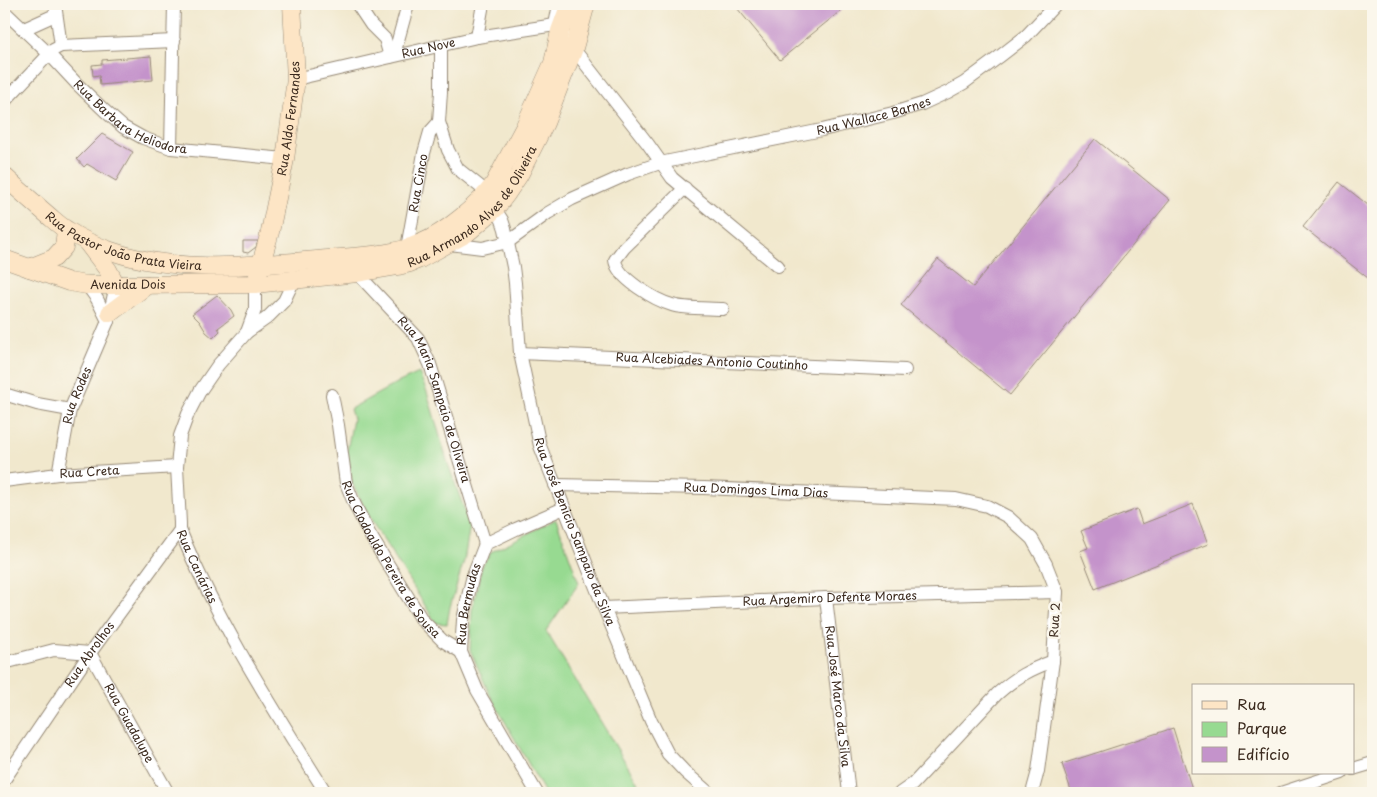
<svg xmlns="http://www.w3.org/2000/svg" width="1377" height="797" viewBox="0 0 1377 797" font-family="'Playpen Sans',sans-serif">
	<rect width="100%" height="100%" fill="#fbf7ec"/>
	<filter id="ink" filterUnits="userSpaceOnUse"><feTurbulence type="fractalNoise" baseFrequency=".02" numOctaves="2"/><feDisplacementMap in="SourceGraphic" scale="10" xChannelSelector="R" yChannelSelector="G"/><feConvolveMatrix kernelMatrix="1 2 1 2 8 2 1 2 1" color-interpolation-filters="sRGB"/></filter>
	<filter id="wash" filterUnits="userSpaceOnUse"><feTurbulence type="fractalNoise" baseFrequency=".0096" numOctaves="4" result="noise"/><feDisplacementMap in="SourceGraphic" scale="20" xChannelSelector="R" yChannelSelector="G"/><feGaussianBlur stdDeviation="1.12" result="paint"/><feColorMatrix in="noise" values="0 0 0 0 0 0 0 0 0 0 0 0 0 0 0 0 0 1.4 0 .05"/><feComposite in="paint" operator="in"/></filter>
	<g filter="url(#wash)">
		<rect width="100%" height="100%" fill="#f1e8cd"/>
		<!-- green -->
		<g fill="#97da91" stroke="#698258">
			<path d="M 419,373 L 427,392 L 448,464 L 470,525 L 464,561 L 450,607 L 447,624 L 436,623 L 374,525 L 352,483 L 347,451 L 353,419 L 350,409 L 397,383 Z"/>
			<path d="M 556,519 L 579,583 L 546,631 L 644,793 L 545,793 L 490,695 L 470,650 L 472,610 L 482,566 L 491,552 Z"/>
		</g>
		<g id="blocks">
			<!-- building -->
			<g fill="#c493cb">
				<path d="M 743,4 L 849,4 L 780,60 L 737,8 Z"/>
				<path d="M 151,56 L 153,80 L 100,85 L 99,75 L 93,76 L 92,65 L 102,64 L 102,60 Z"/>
				<path d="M 102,134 L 133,152 L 116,181 L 87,164 L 84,167 L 77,159 Z"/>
				<path d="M 1095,139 L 1170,200 L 1010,395 L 901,305 L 938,259 L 973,287 Z"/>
				<path d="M 1339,182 L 1373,209 L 1373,282 L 1303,227 Z"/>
				<path d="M 243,241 L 258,241 L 256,247 L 248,253 L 243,252 Z"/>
				<path d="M 217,295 L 231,310 L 234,316 L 218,328 L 220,331 L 213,338 L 206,332 L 200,322 L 192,314 Z"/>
				<path d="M 1193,504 L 1208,544 L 1095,589 L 1080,551 L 1088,548 L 1081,531 L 1137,509 L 1142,524 Z"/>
				<path d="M 1173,728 L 1192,789 L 1178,793 L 1072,793 L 1062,764 Z"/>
			</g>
		</g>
	</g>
	<g filter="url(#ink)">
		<use href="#blocks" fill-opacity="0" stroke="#968976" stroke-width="1"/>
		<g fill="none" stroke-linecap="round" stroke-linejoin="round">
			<defs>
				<g id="street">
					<path d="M 55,4 L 61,46"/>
					<path d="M 357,4 L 371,25 L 385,39 L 390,57"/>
					<path id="s1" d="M 4,11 L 49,54 L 77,84 L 105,111 L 123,127 L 143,138 L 171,148 L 285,159"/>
					<path d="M 555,25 L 559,4"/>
					<path d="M 24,29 L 55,15"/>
					<path d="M 477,37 L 483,4"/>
					<path d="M 441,45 L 441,92 L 439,122 L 448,150 L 458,169 L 488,193"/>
					<path d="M 394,55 L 408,4"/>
					<path id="s2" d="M 296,79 L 477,37 L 555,25 L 648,144 L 672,178 L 778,266"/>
					<path d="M 4,102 L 53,50 L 61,46 L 174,41"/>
					<path d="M 171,148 L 174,4"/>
					<path d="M 685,188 L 624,248 L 615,260 C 617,278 655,300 672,305 C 684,309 709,308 723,309"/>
					<path id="s3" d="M 495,209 L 502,220 L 505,229 L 513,267 L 515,283 L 520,353 L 540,446 L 604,608 L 651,721 L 668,754 L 685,772 L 709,793"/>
					<path id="s4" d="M 450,244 L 482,248 L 508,242 L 548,213 L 572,199 L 628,174 L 660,163 L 822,130 L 893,113 L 922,104 L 948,92 L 964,83 L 999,57 L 1026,36 L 1056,4"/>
					<path id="s5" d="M 407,248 L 424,153 L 430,132 L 439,122"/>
					<path id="s6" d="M 357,273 L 418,338 L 430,364 L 485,544"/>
					<path id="s7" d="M 294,280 L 284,301 L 267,318 L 247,332 L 218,365 L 200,391 L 188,414 L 180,436 L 177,467 L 180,523 L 180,530 C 218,623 273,708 326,793"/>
					<path d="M 87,285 L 97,299 L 108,321"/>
					<path d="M 247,332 L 255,310 L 255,284"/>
					<path id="s8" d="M 520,353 L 905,370"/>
					<path d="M 4,394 L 37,404 L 70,410"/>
					<path id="s9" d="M 332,395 L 338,425 L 346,483 L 354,503 L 370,535 L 422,620 L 443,641 L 461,652"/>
					<path id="s10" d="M 58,474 L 70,410 L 108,321 L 116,285"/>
					<path id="s11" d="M 4,481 L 58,474 L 177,467"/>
					<path id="s12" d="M 555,485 L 704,488 L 956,499 L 987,506 L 1008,517 L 1032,539 L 1046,564 L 1057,592 L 1053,661 L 1038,771 L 1032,793"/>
					<path id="s13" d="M 826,598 L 849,793"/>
					<path id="s14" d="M 604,608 L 826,598 L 1057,592"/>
					<path id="s15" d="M 4,663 L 54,650 L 90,653 L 168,793"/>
					<path d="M 1353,769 L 1373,763"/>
					<path id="s16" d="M 4,780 L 90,653 L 180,530"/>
					<path id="s17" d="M 537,793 L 477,690 L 461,652 L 463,620 L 469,592 L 473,575 L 485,544 L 516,529 L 564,508"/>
					<path d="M 900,793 L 913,784 L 997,694 C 1016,677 1029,670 1053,661"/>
					<path d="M 1281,793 L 1342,773"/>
				</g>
				<g id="secondary">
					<path id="s18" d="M 4,176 C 19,190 34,203 49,216 C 55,221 60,226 67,230 C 80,239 96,246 111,251 C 181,275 257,265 328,259 C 359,256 393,256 421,243 C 445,233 479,205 494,184 L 524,128 L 553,63 L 560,31 L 570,4"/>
					<path d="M 86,241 L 108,270 L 116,285"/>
					<path id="s19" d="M 4,259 L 69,282 L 87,285 L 116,285 L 255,284 L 357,273 L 398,266 L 410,263 L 420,259 L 467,233 L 495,209 L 507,193 L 519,175 L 545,123 L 574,48 L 586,4"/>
					<path d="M 29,268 L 54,258 L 64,247 L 66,230"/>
					<path id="s20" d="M 258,274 L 270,232 L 285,159 L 296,79 L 292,4"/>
					<path d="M 110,313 L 147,285"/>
				</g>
			</defs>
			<!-- street casing -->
			<use href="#street" stroke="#968976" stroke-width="14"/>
			<!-- secondary casing -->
			<use href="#secondary" stroke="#968976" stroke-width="19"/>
			<!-- street -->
			<use href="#street" stroke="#fff" stroke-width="12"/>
			<!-- secondary -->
			<use href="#secondary" stroke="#fde5c5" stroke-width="18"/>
		</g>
	</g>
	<g text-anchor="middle" stroke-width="5" stroke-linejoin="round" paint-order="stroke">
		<!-- street labels -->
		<g font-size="12" fill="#3b2a1e" stroke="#fbf7ec">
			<text dy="4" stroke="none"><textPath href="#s2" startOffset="136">Rua Nove</textPath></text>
			<text dy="4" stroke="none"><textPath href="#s1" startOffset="168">Rua Barbara Heliodora</textPath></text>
			<text dy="4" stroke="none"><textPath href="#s4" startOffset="450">Rua Wallace Barnes</textPath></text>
			<text dy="4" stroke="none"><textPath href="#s20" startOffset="159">Rua Aldo Fernandes</textPath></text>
			<text dy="4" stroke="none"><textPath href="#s5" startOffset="66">Rua Cinco</textPath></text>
			<text dy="4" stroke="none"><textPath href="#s19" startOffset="498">Rua Armando Alves de Oliveira</textPath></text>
			<text dy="4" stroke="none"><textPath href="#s18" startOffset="141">Rua Pastor João Prata Vieira</textPath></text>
			<text dy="4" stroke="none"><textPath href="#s19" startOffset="128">Avenida Dois</textPath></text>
			<text dy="4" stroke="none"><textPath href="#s8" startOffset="192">Rua Alcebiades Antonio Coutinho</textPath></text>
			<text dy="4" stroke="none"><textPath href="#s10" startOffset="81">Rua Rodes</textPath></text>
			<text dy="4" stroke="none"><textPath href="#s6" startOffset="152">Rua Maria Sampaio de Oliveira</textPath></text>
			<text dy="4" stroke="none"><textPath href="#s11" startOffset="86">Rua Creta</textPath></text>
			<text dy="4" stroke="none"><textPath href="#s12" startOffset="201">Rua Domingos Lima Dias</textPath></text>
			<text dy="4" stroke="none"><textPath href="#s3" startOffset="335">Rua José Benicio Sampaio da Silva</textPath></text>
			<text dy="4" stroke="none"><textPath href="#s9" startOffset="178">Rua Clodoaldo Pereira de Sousa</textPath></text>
			<text dy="4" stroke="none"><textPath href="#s7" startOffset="331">Rua Canárias</textPath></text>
			<text dy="4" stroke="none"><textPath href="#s14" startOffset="226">Rua Argemiro Defente Moraes</textPath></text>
			<text dy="4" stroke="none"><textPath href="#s17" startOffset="209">Rua Bermudas</textPath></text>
			<text transform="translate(1055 620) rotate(-87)" y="4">Rua 2</text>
			<text dy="4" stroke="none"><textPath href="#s16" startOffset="152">Rua Abrolhos</textPath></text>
			<text dy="4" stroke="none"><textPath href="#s13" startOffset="99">Rua José Marco da Silva</textPath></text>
			<text dy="4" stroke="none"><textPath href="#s15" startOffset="168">Rua Guadalupe</textPath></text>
		</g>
	</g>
	<!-- margin -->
	<rect width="1377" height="797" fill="none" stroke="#fbf7ec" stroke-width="20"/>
	<!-- legend -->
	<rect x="1192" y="684" width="162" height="90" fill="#fbf7ec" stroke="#aea59a"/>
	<rect x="1202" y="701" width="25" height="8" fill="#fde5c5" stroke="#aea59a"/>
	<text x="1237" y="710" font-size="15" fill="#3b2a1e">Rua</text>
	<rect x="1202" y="722" width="25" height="15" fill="#97da91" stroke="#aea59a"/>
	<text x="1237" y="734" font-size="15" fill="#3b2a1e">Parque</text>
	<rect x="1202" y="747" width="25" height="15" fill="#c493cb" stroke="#aea59a"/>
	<text x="1237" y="760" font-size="15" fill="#3b2a1e">Edifício</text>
</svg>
